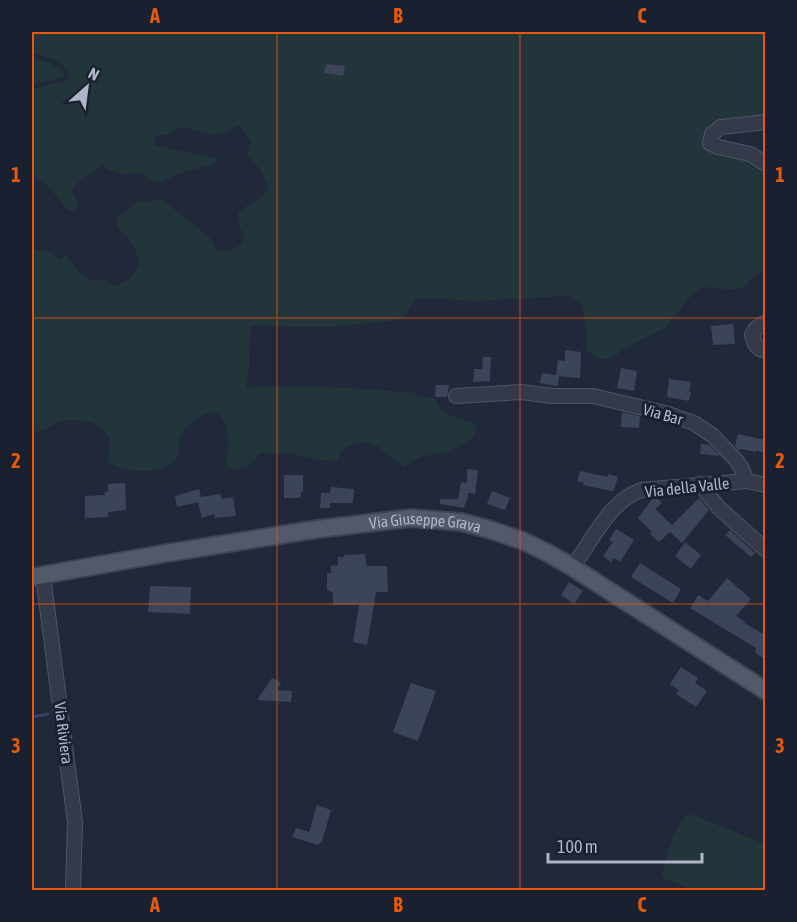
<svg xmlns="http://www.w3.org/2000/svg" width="797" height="922" viewBox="0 0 797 922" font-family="'Asap Condensed',sans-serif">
	<rect width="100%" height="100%" fill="#20283a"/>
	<!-- green -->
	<g fill="#22353b">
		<path d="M 32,32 L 765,32 L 765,118 L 755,120 L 704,142 L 704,147 L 707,149 C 732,156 745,153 765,173 L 765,270 C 756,274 749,279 744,288 L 729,290 L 711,287 L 699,289 L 689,298 L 665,328 L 622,350 C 610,362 599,361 587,350 L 586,332 L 583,306 L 568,296 L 475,301 L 422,298 L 415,300 L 404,317 L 399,320 L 329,327 L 252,326 L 250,330 L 249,368 L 246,388 C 302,383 359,389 415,393 L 415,396 L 435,398 C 443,419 456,416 475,423 L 476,428 L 475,435 L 471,439 L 449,452 L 424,456 L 415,459 L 405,467 C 385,457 377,434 349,446 C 342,449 339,454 339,461 L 318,460 L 293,454 L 261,453 L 257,455 C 252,468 239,472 227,467 C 225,461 227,458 228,452 C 229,438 227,423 218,412 C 202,411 191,424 180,435 C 178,443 181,455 174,462 C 161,474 120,474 108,461 L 109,438 L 104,430 L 93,423 L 77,420 L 63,420 L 41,431 L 32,432 L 32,249 L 52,252 L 59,260 L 66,255 C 71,263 83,279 94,280 C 97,281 101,279 104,279 L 112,286 C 125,285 137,273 140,261 L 129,238 L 117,227 L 118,217 L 139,201 L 163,200 C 170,205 176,211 182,216 C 193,226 214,235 215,250 C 223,252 244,250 244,237 C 244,235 241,230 240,228 C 239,223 239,218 238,213 C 247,204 265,198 269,187 C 264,175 257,164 247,156 L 251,141 L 241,127 L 237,126 L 227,132 L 214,135 L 182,127 L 178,128 L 168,134 L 156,136 L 153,140 L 155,145 L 219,159 L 219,160 L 212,165 L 181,173 L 159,183 C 141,178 147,169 125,175 L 117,172 L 106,169 L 105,166 L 103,165 L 81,180 L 73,188 L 72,192 L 79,205 L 74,210 L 68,210 C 55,196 50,183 32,175 L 32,89 L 65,81 L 69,77 L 69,73 C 62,60 45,57 32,52 Z"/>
		<path d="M 32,57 C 43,61 59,64 64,75 L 56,79 L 32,85 Z"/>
		<path d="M 687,815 L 693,815 L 765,844 L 765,890 L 693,890 L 661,877 C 666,860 673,827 687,815 Z"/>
	</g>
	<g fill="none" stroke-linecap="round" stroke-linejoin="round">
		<!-- stream -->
		<path stroke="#334162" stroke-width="3" d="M 32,717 L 48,714"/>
	</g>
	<!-- building -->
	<g fill="#3c445a">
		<path d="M 326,64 L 345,66 L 343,76 L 324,73 Z"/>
		<path d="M 733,324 L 735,344 L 713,345 L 711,326 Z"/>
		<path d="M 565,350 L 581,352 L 580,378 L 557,376 L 559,376 L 558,386 L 540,383 L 542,373 L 556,375 L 558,360 L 565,361 Z"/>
		<path d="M 483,357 L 491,357 L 490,381 L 473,382 L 474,369 L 482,369 Z"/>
		<path d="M 621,368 L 637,371 L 634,391 L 617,388 Z"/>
		<path d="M 669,379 L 691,382 L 689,391 L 691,392 L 689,401 L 667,397 Z"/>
		<path d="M 436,385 L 449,385 L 447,397 L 435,397 Z"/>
		<path d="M 622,412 L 640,416 L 639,428 L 621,427 Z"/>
		<path d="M 738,434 L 765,440 L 765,453 L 756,450 L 756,452 L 741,449 L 739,450 L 735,446 Z"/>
		<path d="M 701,444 L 709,445 L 720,456 L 700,454 Z"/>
		<path d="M 467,469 L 478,470 L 475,494 L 468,493 L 467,501 L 466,501 L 464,508 L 440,504 L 440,499 L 458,499 L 461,482 L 467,483 Z"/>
		<path d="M 580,471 L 608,477 L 608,474 L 618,477 L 614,490 L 611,491 L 583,485 L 584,483 L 577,481 Z"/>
		<path d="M 284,475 L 303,475 L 303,492 L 301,492 L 300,498 L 284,498 Z"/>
		<path d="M 125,483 L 126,510 L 108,512 L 108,517 L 85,518 L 85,496 L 105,495 L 105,492 L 108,492 L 108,484 Z"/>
		<path d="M 331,487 L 354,489 L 353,503 L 330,503 L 330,508 L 320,508 L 321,493 L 330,493 Z"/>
		<path d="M 199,489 L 201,497 L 220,494 L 222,499 L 233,497 L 236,516 L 215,518 L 214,514 L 202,518 L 198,502 L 177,507 L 175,496 Z"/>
		<path d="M 492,491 L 510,498 L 505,510 L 487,504 Z"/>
		<path d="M 653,498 L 657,498 L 662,503 L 655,509 L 672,525 L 699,498 L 709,510 L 682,543 L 670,532 L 659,542 L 650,534 L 652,532 L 638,518 Z"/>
		<path d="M 616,529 L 634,540 L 620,562 L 614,558 L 611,562 L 603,556 L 613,542 L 609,540 Z"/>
		<path d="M 730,530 L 755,553 L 751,557 L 725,535 Z"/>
		<path d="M 685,542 L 701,555 L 691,569 L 675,556 Z"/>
		<path d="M 365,554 L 367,566 L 387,566 L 388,592 L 376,592 L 367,645 L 353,642 L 359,605 L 333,605 L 333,593 L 327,590 L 327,573 L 331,573 L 331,566 L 338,565 L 338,557 L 344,557 L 344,555 Z"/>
		<path d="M 640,563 L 681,589 L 673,603 L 631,577 Z"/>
		<path d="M 727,578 L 751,599 L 736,616 L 744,621 L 743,622 L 765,635 L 765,660 L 755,652 L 756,648 L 690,608 L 698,595 L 708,601 Z"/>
		<path d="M 569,582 L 583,591 L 574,604 L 561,595 Z"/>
		<path d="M 150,586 L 191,587 L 190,614 L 148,612 Z"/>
		<path d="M 681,667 L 698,678 L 695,683 L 707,691 L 696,707 L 676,694 L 679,690 L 670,684 Z"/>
		<path d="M 272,678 L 281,682 L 277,690 L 292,691 L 291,702 L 257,700 Z"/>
		<path d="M 411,683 L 436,691 L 418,741 L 393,732 Z"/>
		<path d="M 317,805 L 331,810 L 322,841 L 318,845 L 292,837 L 296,828 L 309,832 Z"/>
	</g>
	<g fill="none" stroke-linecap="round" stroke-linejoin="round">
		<defs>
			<g id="minor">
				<path d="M 766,122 L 721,127 L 712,134 L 710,143 L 718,147 L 750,154 L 766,164"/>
				<path d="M 766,322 L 756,328 L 752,335 C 754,343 756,349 766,351"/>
				<path d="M 456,396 L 521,392 L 553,396 L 593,396 L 665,413 L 694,423 L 712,435 L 736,460 L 741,467 L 747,481"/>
				<path d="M 700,484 L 719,508 L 766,550"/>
				<path d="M 572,567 C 593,541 607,503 641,490 L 747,481 L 766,485"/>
				<path d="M 43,576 L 75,822 L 73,890"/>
			</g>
			<g id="major">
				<path id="s1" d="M 32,577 L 167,553 L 318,529 L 411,518 L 461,522 L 488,529 L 523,541 L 548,553 L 572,567 L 766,691"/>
			</g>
		</defs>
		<!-- minor casing -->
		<use href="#minor" stroke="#4f5565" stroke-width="16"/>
		<!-- major casing -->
		<use href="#major" stroke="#3d4453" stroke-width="20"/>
		<!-- minor -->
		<use href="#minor" stroke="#343a4a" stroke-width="14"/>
		<!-- major -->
		<use href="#major" stroke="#52596a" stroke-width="16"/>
	</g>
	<!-- grid -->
	<path fill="none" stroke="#e8590c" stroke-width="1.5" stroke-opacity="0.55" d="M 277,32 L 277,890M 520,32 L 520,890M 32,318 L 766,318M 32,604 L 766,604"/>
	<g text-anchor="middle" stroke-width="6" stroke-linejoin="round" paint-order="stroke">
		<!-- street labels -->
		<g font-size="16" fill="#afb5c6" stroke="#19202f">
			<text transform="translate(663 414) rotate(16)" y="6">Via Bar</text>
			<text transform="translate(687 487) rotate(-6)" y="6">Via della Valle</text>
			<text dy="6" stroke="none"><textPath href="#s1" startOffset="398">Via Giuseppe Grava</textPath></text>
			<text transform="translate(64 733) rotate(83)" y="6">Via Riviera</text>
		</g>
	</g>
	<!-- border -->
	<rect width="797" height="922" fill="none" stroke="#19202f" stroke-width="66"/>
	<!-- north arrow -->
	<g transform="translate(87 87) rotate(28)" stroke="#19202f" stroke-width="4.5" paint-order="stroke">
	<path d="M0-4.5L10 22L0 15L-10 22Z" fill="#afb5c6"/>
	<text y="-9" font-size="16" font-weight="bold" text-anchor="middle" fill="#afb5c6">N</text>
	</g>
	<!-- scale -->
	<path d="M548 853v9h154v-9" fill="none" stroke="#afb5c6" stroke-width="3"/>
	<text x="557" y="853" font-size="18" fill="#afb5c6" stroke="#19202f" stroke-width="4.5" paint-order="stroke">100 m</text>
	<rect x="33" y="33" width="731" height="856" fill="none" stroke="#e8590c" stroke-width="2"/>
	<g font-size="20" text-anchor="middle" font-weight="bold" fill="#e8590c">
		<text x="155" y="23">A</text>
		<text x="398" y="23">B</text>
		<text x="642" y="23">C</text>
		<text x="16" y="182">1</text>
		<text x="780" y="182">1</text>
		<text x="16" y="468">2</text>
		<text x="780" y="468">2</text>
		<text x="16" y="753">3</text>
		<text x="780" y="753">3</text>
		<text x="155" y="912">A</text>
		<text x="398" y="912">B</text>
		<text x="642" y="912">C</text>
	</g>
</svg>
